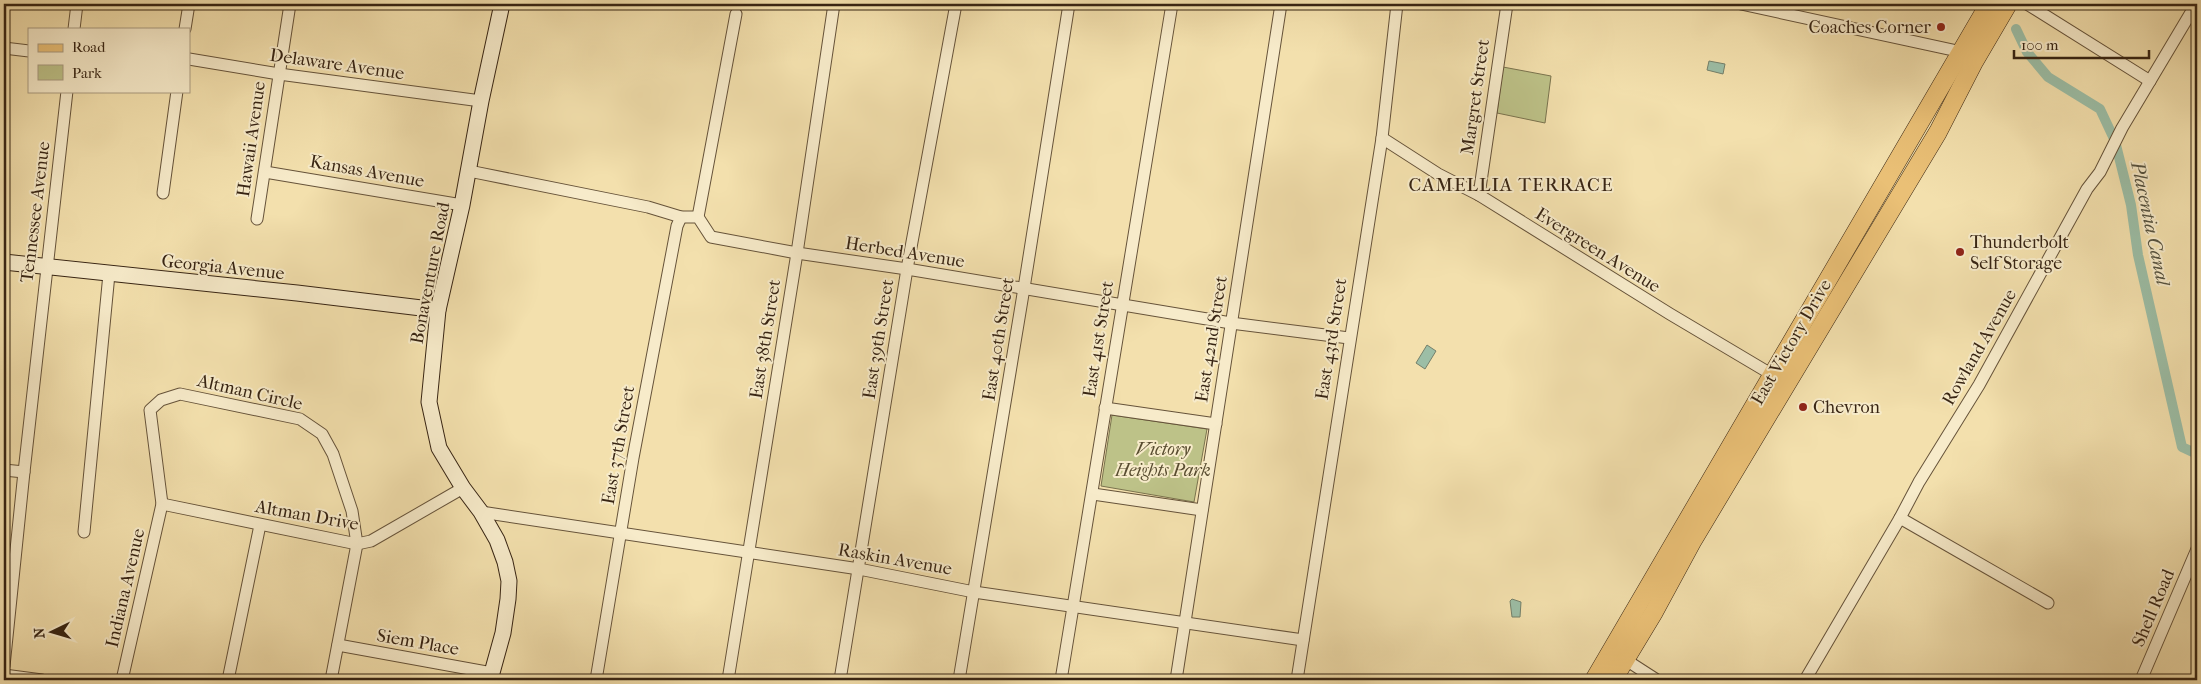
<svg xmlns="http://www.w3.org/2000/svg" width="2201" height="684" viewBox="0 0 2201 684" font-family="'IM FELL French Canon',serif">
	<rect width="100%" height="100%" fill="#f3e0ad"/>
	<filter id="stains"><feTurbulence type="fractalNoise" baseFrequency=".004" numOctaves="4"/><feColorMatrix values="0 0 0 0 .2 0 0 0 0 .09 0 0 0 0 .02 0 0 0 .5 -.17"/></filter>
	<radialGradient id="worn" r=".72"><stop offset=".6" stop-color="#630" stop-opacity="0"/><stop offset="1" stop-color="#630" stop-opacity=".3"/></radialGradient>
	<!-- green -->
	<g fill="#bdc288" stroke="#7a734e">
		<path d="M 1503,67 L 1551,76 L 1545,123 L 1497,113 Z"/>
		<path d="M 1112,415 L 1207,429 L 1194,502 L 1101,486 Z"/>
	</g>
	<!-- water -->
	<g fill="#9cbea6" stroke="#74806b">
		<path d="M 1709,61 L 1725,64 L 1723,74 L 1707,70 Z"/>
		<path d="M 1427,345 L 1436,351 L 1425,369 L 1416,363 Z"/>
		<path d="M 1512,599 L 1521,602 L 1520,617 L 1512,617 L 1510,601 Z"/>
	</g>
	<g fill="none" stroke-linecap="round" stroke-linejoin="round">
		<!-- canal -->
		<path stroke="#9cbea6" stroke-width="10" d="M 2016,29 L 2027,52 L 2048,77 L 2100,109 L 2115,141 L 2131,205 L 2138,255 L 2182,447 L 2197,454"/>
		<defs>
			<g id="street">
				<path d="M 1741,4 L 1962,52"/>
				<path d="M 2027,4 L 2150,81"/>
				<path d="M 74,29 L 77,4"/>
				<path d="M 185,29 L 189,4"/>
				<path d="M 4,48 L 29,51"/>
				<path d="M 189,59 L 279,74 L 481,101"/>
				<path d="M 1382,138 L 1438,174 L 1479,195 L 1670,314 L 1771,374"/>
				<path d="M 469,171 L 648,207 L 681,217 L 698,217 L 711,237 L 797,253 L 907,269 L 1231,323 L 1349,338"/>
				<path d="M 265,172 L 462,205"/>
				<path d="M 163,193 L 177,91"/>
				<path d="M 1479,195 L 1507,4"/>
				<path d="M 698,217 L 736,14"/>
				<path d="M 257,219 L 290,4"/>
				<path d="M 1105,408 L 1216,424"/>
				<path d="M 4,470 L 24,472"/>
				<path d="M 1093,494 L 1202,510"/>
				<path d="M 162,504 L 357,544 L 371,541 L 463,488"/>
				<path d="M 481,512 L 859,569 L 974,592 L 1303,640"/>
				<path d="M 1900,518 L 2048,603"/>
				<path d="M 84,532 L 109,274"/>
				<path d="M 338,645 L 492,673"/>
				<path d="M 1626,660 L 1657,680"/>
				<path d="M 4,666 L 24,472 L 67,91"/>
				<path d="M 4,675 L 42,680"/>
				<path d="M 122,680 L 162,504 L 150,410 L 161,400 L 180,394 L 300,419 L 322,434 L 333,454 L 352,511 L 357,544 L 331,680"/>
				<path d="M 228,680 L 260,525"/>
				<path d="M 596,680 L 633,458 L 677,226 L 681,217"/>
				<path d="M 728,680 L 797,253 L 834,4"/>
				<path d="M 840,680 L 907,269 L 956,4"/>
				<path d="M 959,680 L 1024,288 L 1069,4"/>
				<path d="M 1061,680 L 1172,4"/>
				<path d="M 1176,680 L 1281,4"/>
				<path d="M 1297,680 L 1382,138 L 1397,4"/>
				<path d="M 1805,680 L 1900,518 L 1919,482 L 1979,385 L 2087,189 L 2100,172 L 2122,128 L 2196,4"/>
				<path d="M 2141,680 L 2197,549"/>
			</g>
			<g id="secondary">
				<path d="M 4,262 L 297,293 L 438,310"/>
				<path d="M 490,680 L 503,633 L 508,599 L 509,581 L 505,562 L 497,540 L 481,512 L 463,488 L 439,448 L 429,402 L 438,310 L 462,205 L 481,101 L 502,4"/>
			</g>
			<g id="primary">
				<path d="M 1594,680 L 1989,4"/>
				<path d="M 1613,680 L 1654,612 L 1693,540 L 1938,132 L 1974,62 L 2008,4"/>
			</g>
		</defs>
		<!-- street casing -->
		<use href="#street" stroke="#66533a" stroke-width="13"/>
		<!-- secondary casing -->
		<use href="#secondary" stroke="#372413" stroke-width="17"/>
		<!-- primary casing -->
		<use href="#primary" stroke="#372413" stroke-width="19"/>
		<!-- street -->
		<use href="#street" stroke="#f7ebca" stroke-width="11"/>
		<!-- secondary -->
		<use href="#secondary" stroke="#f7ebca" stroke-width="15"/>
		<!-- primary -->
		<use href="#primary" stroke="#eac076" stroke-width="18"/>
	</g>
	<!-- markers -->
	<g fill="#8f2418" stroke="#f7ebca" stroke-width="2">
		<circle cx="1941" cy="27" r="5"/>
		<circle cx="1960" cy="252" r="5"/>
		<circle cx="1803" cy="407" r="5"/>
	</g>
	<g text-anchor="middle" stroke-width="4" stroke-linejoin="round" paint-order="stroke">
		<!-- poi labels -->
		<g font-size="18" fill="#372413" stroke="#f7ebca" text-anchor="start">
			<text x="1931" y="33" text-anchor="end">Coaches Corner</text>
			<text x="1970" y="248">Thunderbolt<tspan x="1970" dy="21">Self Storage</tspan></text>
			<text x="1813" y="413">Chevron</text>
		</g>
		<!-- street labels -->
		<g font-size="18" fill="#372413" stroke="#f7ebca">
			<text transform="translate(337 64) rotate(8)" y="6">Delaware Avenue</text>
			<text transform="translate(1475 97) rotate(-82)" y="6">Margret Street</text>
			<text transform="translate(251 139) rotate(-82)" y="6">Hawaii Avenue</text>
			<text transform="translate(367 171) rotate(10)" y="6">Kansas Avenue</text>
			<text transform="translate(35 212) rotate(-83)" y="6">Tennessee Avenue</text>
			<text transform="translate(1598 250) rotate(32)" y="6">Evergreen Avenue</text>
			<text transform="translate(905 252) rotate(9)" y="6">Herbed Avenue</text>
			<text transform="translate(223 267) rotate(6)" y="6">Georgia Avenue</text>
			<text transform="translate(430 273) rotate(-79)" y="6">Bonaventure Road</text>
			<text transform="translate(765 339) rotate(-81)" y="6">East 38th Street</text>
			<text transform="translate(878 339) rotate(-81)" y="6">East 39th Street</text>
			<text transform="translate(998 339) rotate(-81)" y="6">East 40th Street</text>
			<text transform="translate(1098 339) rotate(-81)" y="6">East 41st Street</text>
			<text transform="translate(1211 339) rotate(-81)" y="6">East 42nd Street</text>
			<text transform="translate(1331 339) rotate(-81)" y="6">East 43rd Street</text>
			<text transform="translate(1791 342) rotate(-60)" y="6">East Victory Drive</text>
			<text transform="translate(1979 347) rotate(-60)" y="6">Rowland Avenue</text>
			<text transform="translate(250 392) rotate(13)" y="6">Altman Circle</text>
			<text transform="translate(618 445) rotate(-80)" y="6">East 37th Street</text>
			<text transform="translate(307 515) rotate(10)" y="6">Altman Drive</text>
			<text transform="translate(895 559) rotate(10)" y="6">Raskin Avenue</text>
			<text transform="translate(125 588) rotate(-77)" y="6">Indiana Avenue</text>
			<text transform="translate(2153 608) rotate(-67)" y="6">Shell Road</text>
			<text transform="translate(418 642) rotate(10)" y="6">Siem Place</text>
		</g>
		<!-- park labels -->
		<g font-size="18" font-style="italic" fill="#584c30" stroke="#f7ebca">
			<text x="1163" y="455">Victory<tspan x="1163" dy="21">Heights Park</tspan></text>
		</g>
		<!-- neighbourhood labels -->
		<g font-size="19" letter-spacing="1" fill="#372413" stroke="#f7ebca">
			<text x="1511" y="191">CAMELLIA TERRACE</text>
		</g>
		<!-- water labels -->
		<g font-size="19" font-style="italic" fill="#55523f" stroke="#f7ebca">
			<text transform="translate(2151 223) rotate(78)" y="7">Placentia Canal</text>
		</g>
	</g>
	<!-- margin -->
	<rect width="2201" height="684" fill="none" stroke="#f3e0ad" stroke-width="20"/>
	<rect x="5" y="5" width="2191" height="674" fill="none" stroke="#372413" stroke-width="2.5"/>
	<rect x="10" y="10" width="2181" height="664" fill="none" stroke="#372413"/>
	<!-- legend -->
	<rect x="28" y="28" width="162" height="65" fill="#f7ebca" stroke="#aa9b81"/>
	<rect x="38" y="44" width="25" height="8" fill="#eac076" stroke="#aa9b81"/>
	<text x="72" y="52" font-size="15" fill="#372413">Road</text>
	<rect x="38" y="65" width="25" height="15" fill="#bdc288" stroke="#aa9b81"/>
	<text x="72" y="78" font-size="15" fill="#372413">Park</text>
	<!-- north arrow -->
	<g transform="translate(52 632) rotate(265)" stroke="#f7ebca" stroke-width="4" paint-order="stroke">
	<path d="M0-4L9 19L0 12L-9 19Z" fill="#372413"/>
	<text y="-8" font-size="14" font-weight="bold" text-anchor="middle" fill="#372413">N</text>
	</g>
	<!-- scale -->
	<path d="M2014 50v8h135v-8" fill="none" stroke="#372413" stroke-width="2.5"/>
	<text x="2021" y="50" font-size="15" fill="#372413" stroke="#f7ebca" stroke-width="4" paint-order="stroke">100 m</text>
	<rect width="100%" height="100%" filter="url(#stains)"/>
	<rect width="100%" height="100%" fill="url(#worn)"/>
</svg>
